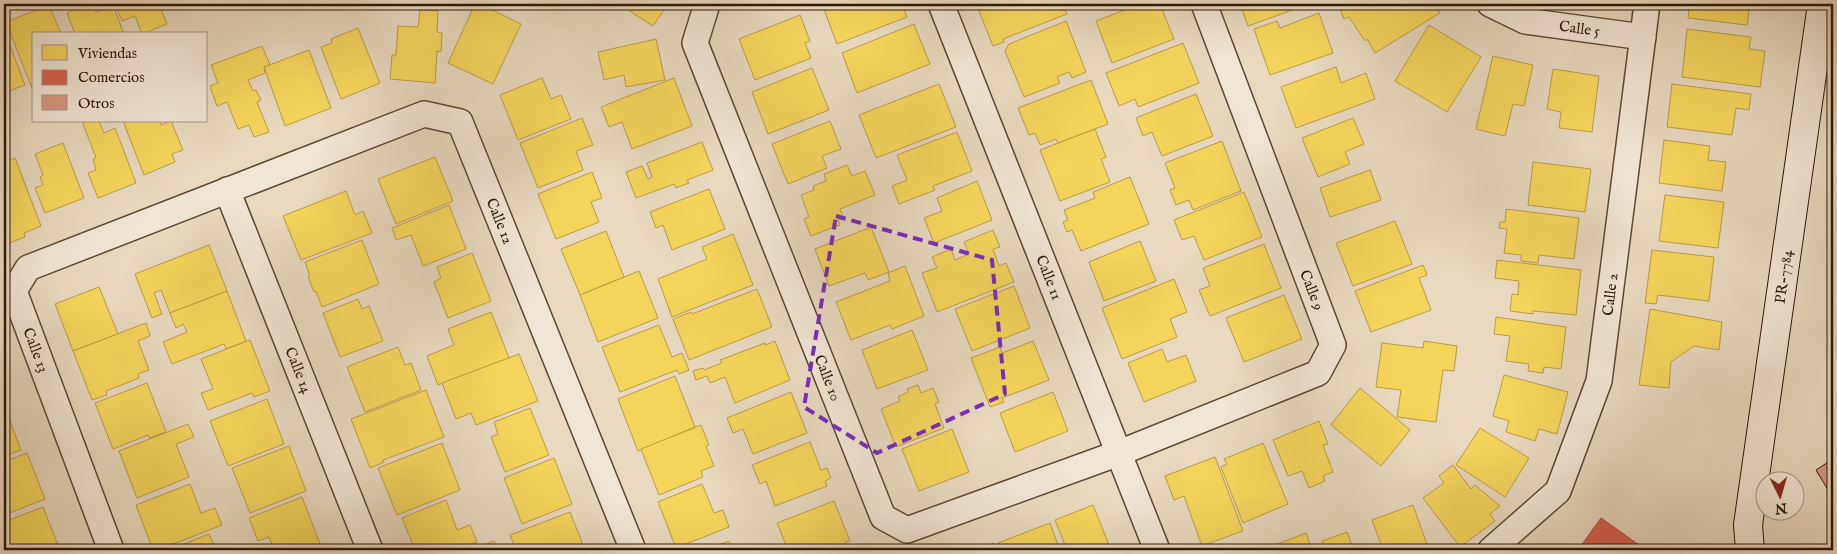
<svg xmlns="http://www.w3.org/2000/svg" width="1837" height="554" viewBox="0 0 1837 554" font-family="'IM FELL English',serif">
	<rect width="100%" height="100%" fill="#e8d9c0"/>
	<filter id="stains"><feTurbulence type="fractalNoise" baseFrequency=".004" numOctaves="4"/><feColorMatrix values="0 0 0 0 .2 0 0 0 0 .09 0 0 0 0 .02 0 0 0 .5 -.17"/></filter>
	<radialGradient id="worn" r=".72"><stop offset=".6" stop-color="#630" stop-opacity="0"/><stop offset="1" stop-color="#630" stop-opacity=".3"/></radialGradient>
	<!-- homes -->
	<g fill="#f6d55c" stroke="#b99c43">
		<path d="M 76,4 L 93,4 L 96,12 L 113,5 L 124,34 L 75,34 L 67,13 L 78,8 Z"/>
		<path d="M 115,4 L 159,4 L 167,24 L 142,34 L 135,16 L 122,21 Z"/>
		<path d="M 475,4 L 480,4 L 521,24 L 493,84 L 448,63 Z"/>
		<path d="M 619,4 L 668,4 L 653,26 Z"/>
		<path d="M 822,4 L 902,4 L 907,17 L 837,44 Z"/>
		<path d="M 976,4 L 1063,4 L 1067,14 L 1003,39 L 1004,42 L 993,46 Z"/>
		<path d="M 1140,4 L 1160,4 L 1174,39 L 1112,63 L 1096,21 Z"/>
		<path d="M 1240,4 L 1309,4 L 1248,26 Z"/>
		<path d="M 1338,4 L 1358,4 L 1360,9 L 1369,4 L 1434,4 L 1440,13 L 1375,53 L 1367,39 L 1365,41 L 1349,17 L 1344,19 Z"/>
		<path d="M 1690,4 L 1750,4 L 1747,25 L 1688,18 Z"/>
		<path d="M 49,5 L 61,34 L 34,34 L 34,88 L 32,88 L 6,22 Z"/>
		<path d="M 420,10 L 438,11 L 437,32 L 442,33 L 441,52 L 437,51 L 435,83 L 390,79 L 392,55 L 396,55 L 398,26 L 418,27 Z"/>
		<path d="M 1319,13 L 1333,53 L 1270,75 L 1254,29 L 1277,21 L 1280,28 Z"/>
		<path d="M 800,15 L 810,41 L 805,43 L 811,58 L 755,80 L 739,39 Z"/>
		<path d="M 1066,21 L 1086,72 L 1072,78 L 1069,72 L 1057,77 L 1060,83 L 1024,97 L 1005,51 L 1009,44 Z"/>
		<path d="M 914,24 L 930,64 L 857,93 L 842,53 Z"/>
		<path d="M 1429,25 L 1481,57 L 1447,112 L 1395,81 Z"/>
		<path d="M 358,28 L 380,83 L 341,99 L 321,47 L 332,43 L 331,39 Z"/>
		<path d="M 1687,29 L 1751,37 L 1749,49 L 1765,51 L 1760,87 L 1682,77 Z"/>
		<path d="M 4,30 L 25,85 L 4,93 Z"/>
		<path d="M 656,39 L 665,80 L 626,87 L 624,75 L 604,80 L 598,52 Z"/>
		<path d="M 1183,43 L 1199,83 L 1138,107 L 1135,99 L 1119,106 L 1106,73 Z"/>
		<path d="M 262,46 L 270,65 L 264,67 L 265,73 L 248,80 L 253,91 L 256,90 L 261,100 L 257,102 L 269,132 L 254,137 L 249,125 L 238,129 L 227,102 L 217,106 L 210,86 L 218,83 L 211,65 Z"/>
		<path d="M 309,50 L 331,108 L 285,126 L 264,67 Z"/>
		<path d="M 1493,56 L 1533,65 L 1524,106 L 1513,104 L 1505,136 L 1476,129 Z"/>
		<path d="M 1336,67 L 1341,83 L 1366,73 L 1375,99 L 1296,128 L 1281,87 Z"/>
		<path d="M 812,68 L 829,110 L 768,134 L 752,92 Z"/>
		<path d="M 1553,69 L 1599,76 L 1592,132 L 1559,128 L 1561,112 L 1547,109 Z"/>
		<path d="M 542,78 L 551,99 L 561,95 L 571,119 L 518,140 L 500,95 Z"/>
		<path d="M 674,78 L 692,126 L 632,149 L 622,122 L 609,127 L 601,107 Z"/>
		<path d="M 1091,80 L 1108,124 L 1058,143 L 1056,139 L 1040,145 L 1035,133 L 1029,135 L 1018,108 Z"/>
		<path d="M 939,84 L 956,127 L 876,158 L 859,115 Z"/>
		<path d="M 1672,84 L 1751,94 L 1749,110 L 1736,108 L 1732,135 L 1667,127 Z"/>
		<path d="M 1196,94 L 1213,136 L 1162,156 L 1152,132 L 1143,136 L 1136,118 Z"/>
		<path d="M 582,118 L 593,145 L 576,151 L 583,170 L 538,188 L 520,143 Z"/>
		<path d="M 1353,118 L 1364,144 L 1345,152 L 1350,164 L 1318,177 L 1302,138 Z"/>
		<path d="M 82,121 L 99,121 L 104,133 L 115,128 L 136,183 L 98,198 L 88,173 L 96,170 L 93,159 L 96,158 Z"/>
		<path d="M 123,121 L 160,121 L 161,125 L 171,121 L 183,150 L 172,154 L 175,162 L 144,175 Z"/>
		<path d="M 830,121 L 841,149 L 822,156 L 827,168 L 788,184 L 772,144 Z"/>
		<path d="M 1095,129 L 1106,157 L 1101,159 L 1110,182 L 1060,201 L 1040,150 Z"/>
		<path d="M 957,132 L 972,171 L 933,186 L 935,190 L 899,204 L 892,186 L 907,180 L 897,155 Z"/>
		<path d="M 1664,140 L 1710,146 L 1708,160 L 1726,162 L 1722,191 L 1659,183 Z"/>
		<path d="M 1222,141 L 1241,191 L 1193,210 L 1189,200 L 1176,205 L 1170,190 L 1175,188 L 1165,163 Z"/>
		<path d="M 702,142 L 713,170 L 687,180 L 689,183 L 676,188 L 674,184 L 636,198 L 626,172 L 642,166 L 648,179 L 652,177 L 647,163 Z"/>
		<path d="M 63,143 L 84,198 L 45,213 L 35,188 L 43,185 L 40,177 L 43,175 L 35,154 Z"/>
		<path d="M 435,157 L 453,201 L 396,224 L 378,179 Z"/>
		<path d="M 15,158 L 41,226 L 24,233 L 25,237 L 4,245 L 4,162 Z"/>
		<path d="M 1533,162 L 1591,169 L 1585,212 L 1528,205 Z"/>
		<path d="M 847,165 L 852,176 L 865,171 L 875,195 L 840,209 L 844,218 L 838,220 L 840,225 L 811,236 L 804,219 L 809,217 L 801,195 L 814,190 L 813,186 L 826,181 L 824,174 Z"/>
		<path d="M 1370,170 L 1381,200 L 1330,217 L 1320,188 Z"/>
		<path d="M 592,172 L 602,198 L 591,202 L 599,222 L 556,239 L 538,194 Z"/>
		<path d="M 1130,177 L 1149,224 L 1081,251 L 1072,230 L 1067,232 L 1063,222 L 1068,220 L 1064,210 L 1095,198 L 1093,192 Z"/>
		<path d="M 977,181 L 992,220 L 934,243 L 924,218 L 942,211 L 937,198 Z"/>
		<path d="M 709,189 L 725,229 L 672,250 L 663,225 L 656,228 L 650,212 Z"/>
		<path d="M 346,191 L 355,215 L 363,211 L 372,233 L 301,260 L 283,216 Z"/>
		<path d="M 1244,192 L 1262,237 L 1204,260 L 1194,236 L 1182,240 L 1174,220 Z"/>
		<path d="M 1665,195 L 1724,202 L 1718,248 L 1659,241 Z"/>
		<path d="M 449,205 L 466,249 L 423,266 L 411,235 L 396,240 L 392,228 Z"/>
		<path d="M 1506,209 L 1579,218 L 1574,259 L 1539,255 L 1538,263 L 1521,261 L 1521,255 L 1504,253 L 1507,229 L 1499,228 L 1500,222 L 1505,222 Z"/>
		<path d="M 1395,221 L 1412,264 L 1353,286 L 1336,243 Z"/>
		<path d="M 871,227 L 889,272 L 868,280 L 865,273 L 829,286 L 815,249 Z"/>
		<path d="M 993,230 L 1000,247 L 993,249 L 999,266 L 1006,263 L 1014,282 L 937,312 L 922,273 L 937,268 L 932,257 L 951,249 L 955,260 L 969,254 L 964,242 Z"/>
		<path d="M 606,231 L 624,277 L 580,295 L 561,249 Z"/>
		<path d="M 733,234 L 753,285 L 672,317 L 658,279 L 707,259 L 702,247 Z"/>
		<path d="M 362,240 L 379,284 L 322,307 L 316,291 L 314,292 L 308,277 L 310,276 L 305,262 Z"/>
		<path d="M 1140,241 L 1156,281 L 1104,301 L 1089,262 Z"/>
		<path d="M 1264,244 L 1281,288 L 1210,316 L 1199,290 L 1210,286 L 1203,268 Z"/>
		<path d="M 209,245 L 227,291 L 170,313 L 161,290 L 154,293 L 162,314 L 152,318 L 135,274 Z"/>
		<path d="M 1652,250 L 1714,257 L 1709,301 L 1658,295 L 1656,304 L 1645,303 Z"/>
		<path d="M 472,253 L 491,301 L 448,318 L 434,282 L 441,278 L 437,267 Z"/>
		<path d="M 1497,260 L 1581,270 L 1576,315 L 1533,311 L 1533,314 L 1510,311 L 1512,294 L 1518,295 L 1519,281 L 1495,278 Z"/>
		<path d="M 1423,265 L 1427,275 L 1419,278 L 1431,310 L 1371,332 L 1355,291 Z"/>
		<path d="M 905,266 L 924,316 L 892,329 L 890,325 L 851,340 L 836,302 L 890,281 L 888,273 Z"/>
		<path d="M 639,271 L 658,318 L 598,342 L 580,295 Z"/>
		<path d="M 1174,279 L 1187,312 L 1170,319 L 1177,337 L 1122,359 L 1102,308 Z"/>
		<path d="M 1014,286 L 1030,328 L 972,351 L 955,309 Z"/>
		<path d="M 99,287 L 118,334 L 73,351 L 55,304 Z"/>
		<path d="M 757,289 L 772,327 L 689,360 L 673,319 L 691,312 L 692,314 Z"/>
		<path d="M 227,291 L 246,341 L 226,349 L 224,344 L 172,364 L 163,342 L 187,332 L 183,324 L 176,328 L 170,313 Z"/>
		<path d="M 1284,295 L 1302,339 L 1244,362 L 1226,318 Z"/>
		<path d="M 358,299 L 362,309 L 369,306 L 383,341 L 340,357 L 323,313 Z"/>
		<path d="M 1650,309 L 1722,322 L 1719,350 L 1694,346 L 1671,362 L 1669,388 L 1639,385 Z"/>
		<path d="M 491,312 L 509,358 L 438,385 L 427,356 L 454,345 L 448,329 Z"/>
		<path d="M 1496,317 L 1566,327 L 1561,369 L 1544,367 L 1543,373 L 1528,371 L 1529,364 L 1506,361 L 1510,336 L 1494,334 Z"/>
		<path d="M 146,323 L 150,336 L 138,341 L 149,370 L 138,374 L 139,378 L 106,391 L 107,395 L 92,400 L 73,351 Z"/>
		<path d="M 659,325 L 672,357 L 682,353 L 689,370 L 679,374 L 677,370 L 620,392 L 602,347 Z"/>
		<path d="M 912,330 L 928,370 L 877,389 L 862,350 Z"/>
		<path d="M 250,340 L 270,391 L 254,397 L 252,393 L 208,410 L 201,393 L 213,389 L 201,359 Z"/>
		<path d="M 775,341 L 790,380 L 735,403 L 725,377 L 710,383 L 707,376 L 696,380 L 693,371 L 703,368 L 704,370 L 722,363 L 720,360 L 765,343 L 765,345 Z"/>
		<path d="M 1033,341 L 1049,380 L 1002,398 L 1004,402 L 990,407 L 971,358 L 1000,347 L 1002,353 Z"/>
		<path d="M 1424,341 L 1457,346 L 1454,371 L 1443,370 L 1436,422 L 1397,417 L 1401,390 L 1376,387 L 1382,343 L 1423,348 Z"/>
		<path d="M 398,347 L 405,365 L 411,363 L 421,390 L 365,412 L 347,367 Z"/>
		<path d="M 1162,349 L 1167,362 L 1186,355 L 1196,381 L 1144,402 L 1128,363 Z"/>
		<path d="M 519,354 L 538,401 L 476,425 L 471,413 L 456,419 L 442,383 Z"/>
		<path d="M 1504,375 L 1568,392 L 1557,434 L 1539,429 L 1535,441 L 1506,432 L 1509,421 L 1493,416 Z"/>
		<path d="M 675,376 L 695,427 L 638,451 L 618,399 Z"/>
		<path d="M 147,383 L 166,432 L 149,438 L 148,435 L 113,449 L 95,403 Z"/>
		<path d="M 918,385 L 921,393 L 933,388 L 939,402 L 935,404 L 944,428 L 896,447 L 881,409 L 900,401 L 898,397 L 908,392 L 907,389 Z"/>
		<path d="M 1360,388 L 1410,430 L 1381,466 L 1331,425 Z"/>
		<path d="M 426,390 L 444,437 L 383,460 L 384,462 L 370,468 L 351,419 Z"/>
		<path d="M 791,392 L 807,433 L 753,454 L 743,429 L 733,433 L 727,418 Z"/>
		<path d="M 1053,392 L 1068,431 L 1015,452 L 1000,413 Z"/>
		<path d="M 267,399 L 284,444 L 228,466 L 210,421 Z"/>
		<path d="M 4,405 L 21,450 L 4,456 Z"/>
		<path d="M 530,408 L 549,455 L 505,472 L 491,437 L 498,434 L 494,422 Z"/>
		<path d="M 1319,421 L 1328,444 L 1323,445 L 1333,472 L 1323,476 L 1325,481 L 1309,488 L 1302,471 L 1288,476 L 1273,440 Z"/>
		<path d="M 188,424 L 194,437 L 176,444 L 189,477 L 137,498 L 119,451 Z"/>
		<path d="M 701,425 L 709,445 L 706,446 L 714,466 L 701,471 L 703,477 L 659,495 L 641,449 Z"/>
		<path d="M 1480,428 L 1529,458 L 1505,497 L 1456,465 Z"/>
		<path d="M 952,429 L 969,472 L 919,491 L 902,449 Z"/>
		<path d="M 810,442 L 821,470 L 827,468 L 831,478 L 825,481 L 827,486 L 775,506 L 766,481 L 760,484 L 752,465 Z"/>
		<path d="M 442,443 L 460,490 L 397,515 L 378,468 Z"/>
		<path d="M 1263,443 L 1288,504 L 1243,523 L 1221,467 L 1227,464 L 1224,459 Z"/>
		<path d="M 289,446 L 306,491 L 250,513 L 232,468 Z"/>
		<path d="M 27,453 L 45,499 L 4,515 L 4,462 Z"/>
		<path d="M 1215,457 L 1243,531 L 1202,546 L 1184,496 L 1174,500 L 1165,476 Z"/>
		<path d="M 554,458 L 572,504 L 522,524 L 504,478 Z"/>
		<path d="M 1453,465 L 1471,489 L 1475,485 L 1500,506 L 1490,514 L 1495,521 L 1460,547 L 1423,498 L 1444,483 L 1439,476 Z"/>
		<path d="M 190,484 L 201,513 L 215,508 L 222,525 L 158,550 L 153,550 L 136,505 Z"/>
		<path d="M 702,484 L 714,513 L 723,510 L 729,527 L 676,548 L 658,502 Z"/>
		<path d="M 302,497 L 320,544 L 304,550 L 274,550 L 269,537 L 258,541 L 249,518 Z"/>
		<path d="M 446,500 L 457,530 L 470,525 L 477,542 L 456,550 L 415,550 L 402,518 Z"/>
		<path d="M 834,501 L 850,541 L 845,542 L 847,550 L 788,550 L 777,523 Z"/>
		<path d="M 1093,505 L 1111,550 L 1067,550 L 1055,520 Z"/>
		<path d="M 1413,505 L 1429,550 L 1383,550 L 1372,520 Z"/>
		<path d="M 43,507 L 60,550 L 4,550 L 4,522 Z"/>
		<path d="M 570,512 L 585,550 L 516,550 L 510,535 Z"/>
		<path d="M 1050,523 L 1059,548 L 1052,550 L 1001,550 L 998,543 Z"/>
		<path d="M 1347,532 L 1353,548 L 1368,544 L 1370,550 L 1325,550 L 1322,541 Z"/>
		<path d="M 1306,533 L 1312,550 L 1262,550 Z"/>
		<path d="M 209,534 L 216,550 L 169,550 Z"/>
		<path d="M 494,541 L 497,547 L 490,550 L 470,550 Z"/>
		<path d="M 729,541 L 733,550 L 706,550 Z"/>
		<path d="M 994,543 L 997,550 L 976,550 Z"/>
	</g>
	<!-- shops -->
	<path fill="#d6604d" stroke="#a34a38" d="M 1601,518 L 1646,550 L 1578,550 Z"/>
	<!-- building -->
	<path fill="#da9782" stroke="#2c1808" d="M 1833,459 L 1833,498 L 1816,470 Z"/>
	<g fill="none" stroke-linecap="round" stroke-linejoin="round">
		<defs>
			<g id="street">
				<path id="s1" d="M 707,4 L 695,43 L 883,517 L 907,530 L 1119,453 L 1318,373 L 1333,345 L 1204,4"/>
				<path id="s2" d="M 941,4 L 1157,550"/>
				<path id="s3" d="M 1490,4 L 1525,21 L 1643,37"/>
				<path id="s4" d="M 227,190 L 370,550"/>
				<path id="s5" d="M 111,550 L 14,291 L 28,268 L 424,114 L 460,122 L 633,550"/>
				<path id="s6" d="M 1491,550 L 1558,491 L 1599,381 L 1647,4"/>
			</g>
			<g id="secondary">
				<path id="s7" d="M 1750,550 L 1748,525 L 1822,4"/>
			</g>
		</defs>
		<!-- street casing -->
		<use href="#street" stroke="#5b4836" stroke-width="28"/>
		<!-- secondary casing -->
		<use href="#secondary" stroke="#2c1808" stroke-width="30"/>
		<!-- street -->
		<use href="#street" stroke="#f0e6d6" stroke-width="25"/>
		<!-- secondary -->
		<use href="#secondary" stroke="#f0e6d6" stroke-width="28"/>
	</g>
	<!-- marked area -->
	<path fill="none" stroke="#7b2cbf" stroke-width="4" stroke-dasharray="10 6" stroke-linejoin="round" d="M 836,216 L 992,260 L 1005,394 L 877,453 L 804,407 Z"/>
	<g text-anchor="middle" stroke-width="5" stroke-linejoin="round" paint-order="stroke">
		<!-- street labels -->
		<g font-size="15" fill="#2c1808" stroke="#f0e6d6">
			<text dy="5" stroke="none"><textPath href="#s3" startOffset="94">Calle 5</textPath></text>
			<text dy="5" stroke="none"><textPath href="#s5" startOffset="872">Calle 12</textPath></text>
			<text dy="5" stroke="none"><textPath href="#s2" startOffset="294">Calle 11</textPath></text>
			<text dy="5" stroke="none"><textPath href="#s7" startOffset="276">PR-7784</textPath></text>
			<text transform="translate(1312 290) rotate(69)" y="5">Calle 9</text>
			<text dy="5" stroke="none"><textPath href="#s6" startOffset="294">Calle 2</textPath></text>
			<text transform="translate(36 350) rotate(69)" y="5">Calle 13</text>
			<text dy="5" stroke="none"><textPath href="#s4" startOffset="194">Calle 14</textPath></text>
			<text dy="5" stroke="none"><textPath href="#s1" startOffset="401">Calle 10</textPath></text>
		</g>
	</g>
	<!-- margin -->
	<rect width="1837" height="554" fill="none" stroke="#e8d9c0" stroke-width="20"/>
	<rect x="5" y="5" width="1827" height="544" fill="none" stroke="#2c1808" stroke-width="2.5"/>
	<rect x="10" y="10" width="1817" height="534" fill="none" stroke="#2c1808"/>
	<!-- legend -->
	<rect x="32" y="32" width="175" height="90" fill="#f0e6d6" stroke="#a29484"/>
	<rect x="42" y="45" width="25" height="15" fill="#f6d55c" stroke="#a29484"/>
	<text x="78" y="58" font-size="15" fill="#2c1808">Viviendas</text>
	<rect x="42" y="70" width="25" height="15" fill="#d6604d" stroke="#a29484"/>
	<text x="78" y="82" font-size="15" fill="#2c1808">Comercios</text>
	<rect x="42" y="95" width="25" height="15" fill="#da9782" stroke="#a29484"/>
	<text x="78" y="108" font-size="15" fill="#2c1808">Otros</text>
	<!-- north arrow -->
	<g transform="translate(1780 496) rotate(175)"><circle r="24" fill="#f0e6d6" stroke="#a29484"/>
	<path d="M0-4L9 19L0 12L-9 19Z" fill="#8f2418"/>
	<text y="-8" font-size="14" font-weight="bold" text-anchor="middle" fill="#2c1808">N</text>
	</g>
	<rect width="100%" height="100%" filter="url(#stains)"/>
	<rect width="100%" height="100%" fill="url(#worn)"/>
</svg>
